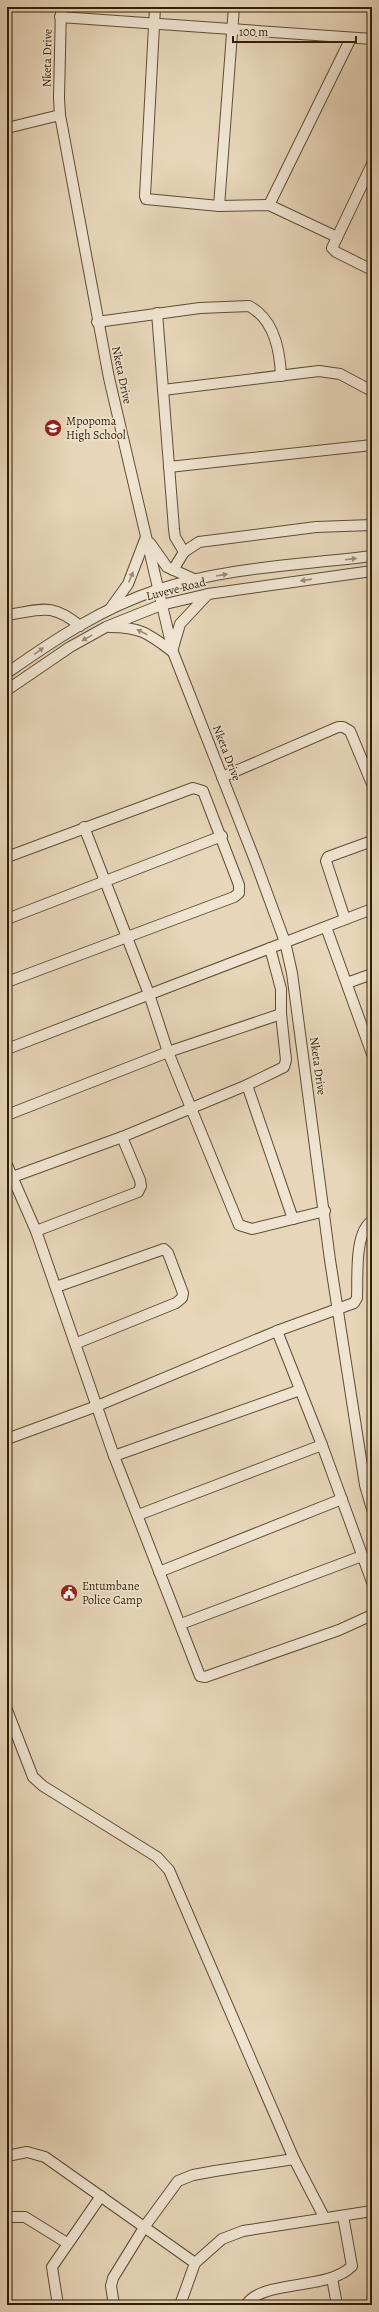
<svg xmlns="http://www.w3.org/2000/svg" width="379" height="2312" viewBox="0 0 379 2312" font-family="Alegreya,serif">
	<rect width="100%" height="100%" fill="#e7d6b9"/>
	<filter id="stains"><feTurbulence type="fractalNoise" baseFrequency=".005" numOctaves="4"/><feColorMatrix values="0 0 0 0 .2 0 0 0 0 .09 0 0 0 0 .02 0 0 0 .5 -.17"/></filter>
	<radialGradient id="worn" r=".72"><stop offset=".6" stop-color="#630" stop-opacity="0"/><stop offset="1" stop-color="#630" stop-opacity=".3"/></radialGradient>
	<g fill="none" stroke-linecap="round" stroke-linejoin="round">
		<defs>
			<g id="minor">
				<path d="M 61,7 L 59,98 L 60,115 L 109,378 L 173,652 L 256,863 L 285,942 L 292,973 L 330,1260 L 365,1485 L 372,1509"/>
				<path d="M 155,7 L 145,196 L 146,199 L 219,206 L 269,205 L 337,237"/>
				<path d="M 60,17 L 372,39"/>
				<path d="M 7,128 L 60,115"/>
				<path d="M 372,164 L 332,248 L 336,252 L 372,270"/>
				<path d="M 269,205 L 351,38"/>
				<path d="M 219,206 L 234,7"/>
				<path d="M 157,313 L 174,529 L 175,537 L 184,552"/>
				<path d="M 97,322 L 200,308 L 249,306 C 274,319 280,350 281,376"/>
				<path d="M 163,390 L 319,371 L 340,374 L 372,391"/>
				<path d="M 169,467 L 372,445"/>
				<path d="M 150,543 L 167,567 L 196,580"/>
				<path d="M 173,570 L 184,552 L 199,542 L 316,527 L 372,525"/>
				<path d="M 110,609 L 128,584 L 146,537"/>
				<path d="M 7,615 C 41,610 51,602 80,626"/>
				<path d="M 110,627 C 141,627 149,634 173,652"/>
				<path d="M 173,648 L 180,624 L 208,594"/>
				<path d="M 7,673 C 54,640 102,608 157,590 C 225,567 301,565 372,556"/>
				<path d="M 7,690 L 70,647 L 106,627 L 161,605 L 208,594 L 372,571"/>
				<path d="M 222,777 L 338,727 L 343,727 L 350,731 L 372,784"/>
				<path d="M 84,827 L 149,994 L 168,1052 L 239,1225 L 252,1229 L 325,1211"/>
				<path d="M 7,857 L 193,788 L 203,791 L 239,885 L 239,893 L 234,897 L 7,982"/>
				<path d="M 7,919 L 222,836"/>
				<path d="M 345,919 L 326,861 L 328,857 L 372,841"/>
				<path d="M 326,927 L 372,1054"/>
				<path d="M 347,983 L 372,974"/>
				<path d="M 7,1049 L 372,909"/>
				<path d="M 247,1085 L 293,1219"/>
				<path d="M 7,1115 L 168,1052 L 281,1014"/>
				<path d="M 7,1165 L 36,1231 L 114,1456 L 200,1676 L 205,1677 L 339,1630 L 372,1615"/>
				<path d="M 7,1179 L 122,1137 L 247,1085 L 284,1067 L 286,1060 L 281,1014 L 281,989 L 270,948"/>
				<path d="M 36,1231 L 138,1192 L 141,1186 L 140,1180 L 122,1137"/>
				<path d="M 56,1287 L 164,1249 L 168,1253 L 183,1293 L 182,1298 L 176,1303 L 77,1343"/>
				<path d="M 277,1331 L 322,1445 L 372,1582"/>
				<path d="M 7,1439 L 97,1406 L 277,1331 L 354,1303 L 357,1298 C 358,1278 354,1232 372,1221"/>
				<path d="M 114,1456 L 300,1390"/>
				<path d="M 138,1515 L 322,1445"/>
				<path d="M 159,1572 L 342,1499"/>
				<path d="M 181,1624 L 362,1556"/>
				<path d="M 7,1710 L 33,1777 L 43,1786 L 157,1857 L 169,1870 L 294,2159 L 324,2217"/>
				<path d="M 7,2156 L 27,2152 L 45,2157 L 195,2263"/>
				<path d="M 7,2217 L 25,2217 L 67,2243"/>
				<path d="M 332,2278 L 337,2305"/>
				<path d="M 58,2305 L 52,2267 L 101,2196"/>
				<path d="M 114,2305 L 111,2286 L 113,2278 L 145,2226 L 178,2181 L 193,2175 L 215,2171 L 294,2159"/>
				<path d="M 180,2305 L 195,2263 L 222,2239 L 243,2231 L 372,2211"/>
				<path d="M 246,2305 C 262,2279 328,2291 352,2266 L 343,2216"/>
			</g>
		</defs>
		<!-- minor casing -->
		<use href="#minor" stroke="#5f4c33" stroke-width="12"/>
		<!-- minor -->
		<use href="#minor" stroke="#efe4d2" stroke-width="10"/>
	</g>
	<!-- one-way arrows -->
	<defs><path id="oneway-solid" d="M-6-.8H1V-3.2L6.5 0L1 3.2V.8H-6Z"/></defs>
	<g fill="#9a8b76">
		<use href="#oneway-solid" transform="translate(351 559) rotate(-7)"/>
		<use href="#oneway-solid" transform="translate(222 575) rotate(-9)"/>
		<use href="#oneway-solid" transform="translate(131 577) rotate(-67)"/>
		<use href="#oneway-solid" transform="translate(306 580) rotate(172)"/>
		<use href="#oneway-solid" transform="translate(142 632) rotate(-153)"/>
		<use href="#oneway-solid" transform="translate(87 638) rotate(151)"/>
		<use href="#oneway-solid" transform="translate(39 651) rotate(-35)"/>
	</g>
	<!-- icons -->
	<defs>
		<symbol id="school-disc" viewBox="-11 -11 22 22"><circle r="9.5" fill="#8f2418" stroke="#efe4d2"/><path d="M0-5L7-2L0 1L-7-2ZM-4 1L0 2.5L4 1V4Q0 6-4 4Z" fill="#fff"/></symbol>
		<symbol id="civic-disc" viewBox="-11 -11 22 22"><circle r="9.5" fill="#8f2418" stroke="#efe4d2"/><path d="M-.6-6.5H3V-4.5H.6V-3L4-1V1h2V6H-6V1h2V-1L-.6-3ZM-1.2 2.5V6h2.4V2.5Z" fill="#fff"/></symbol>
	</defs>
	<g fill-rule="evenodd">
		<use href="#school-disc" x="43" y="418" width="20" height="20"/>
		<use href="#civic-disc" x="59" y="1583" width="20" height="20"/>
	</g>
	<g text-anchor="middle" stroke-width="3" stroke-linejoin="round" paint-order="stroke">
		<!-- street labels -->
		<g font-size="12" fill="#321e06" stroke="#efe4d2">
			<text transform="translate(47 58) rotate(-89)" y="4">Nketa Drive</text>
			<text transform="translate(122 375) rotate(78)" y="4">Nketa Drive</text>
			<text transform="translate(176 589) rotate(-14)" y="4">Luveve Road</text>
			<text transform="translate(227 753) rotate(69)" y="4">Nketa Drive</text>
			<text transform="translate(318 1066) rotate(82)" y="4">Nketa Drive</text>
		</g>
		<!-- poi labels -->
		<g font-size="12" fill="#321e06" stroke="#efe4d2" text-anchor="start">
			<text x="66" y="425">Mpopoma<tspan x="66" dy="14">High School</tspan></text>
			<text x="82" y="1590">Entumbane<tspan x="82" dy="14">Police Camp</tspan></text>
		</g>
	</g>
	<!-- margin -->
	<rect width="379" height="2312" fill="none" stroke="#e7d6b9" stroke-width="24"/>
	<rect x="8" y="8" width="363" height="2296" fill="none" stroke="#321e06" stroke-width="2"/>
	<rect x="12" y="12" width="355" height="2288" fill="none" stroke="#321e06"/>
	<!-- scale -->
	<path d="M233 36v6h123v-6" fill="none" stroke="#321e06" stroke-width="2"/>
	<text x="239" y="36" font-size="12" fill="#321e06" stroke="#efe4d2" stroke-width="3" paint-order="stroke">100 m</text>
	<rect width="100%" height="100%" filter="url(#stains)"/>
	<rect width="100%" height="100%" fill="url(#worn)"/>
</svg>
